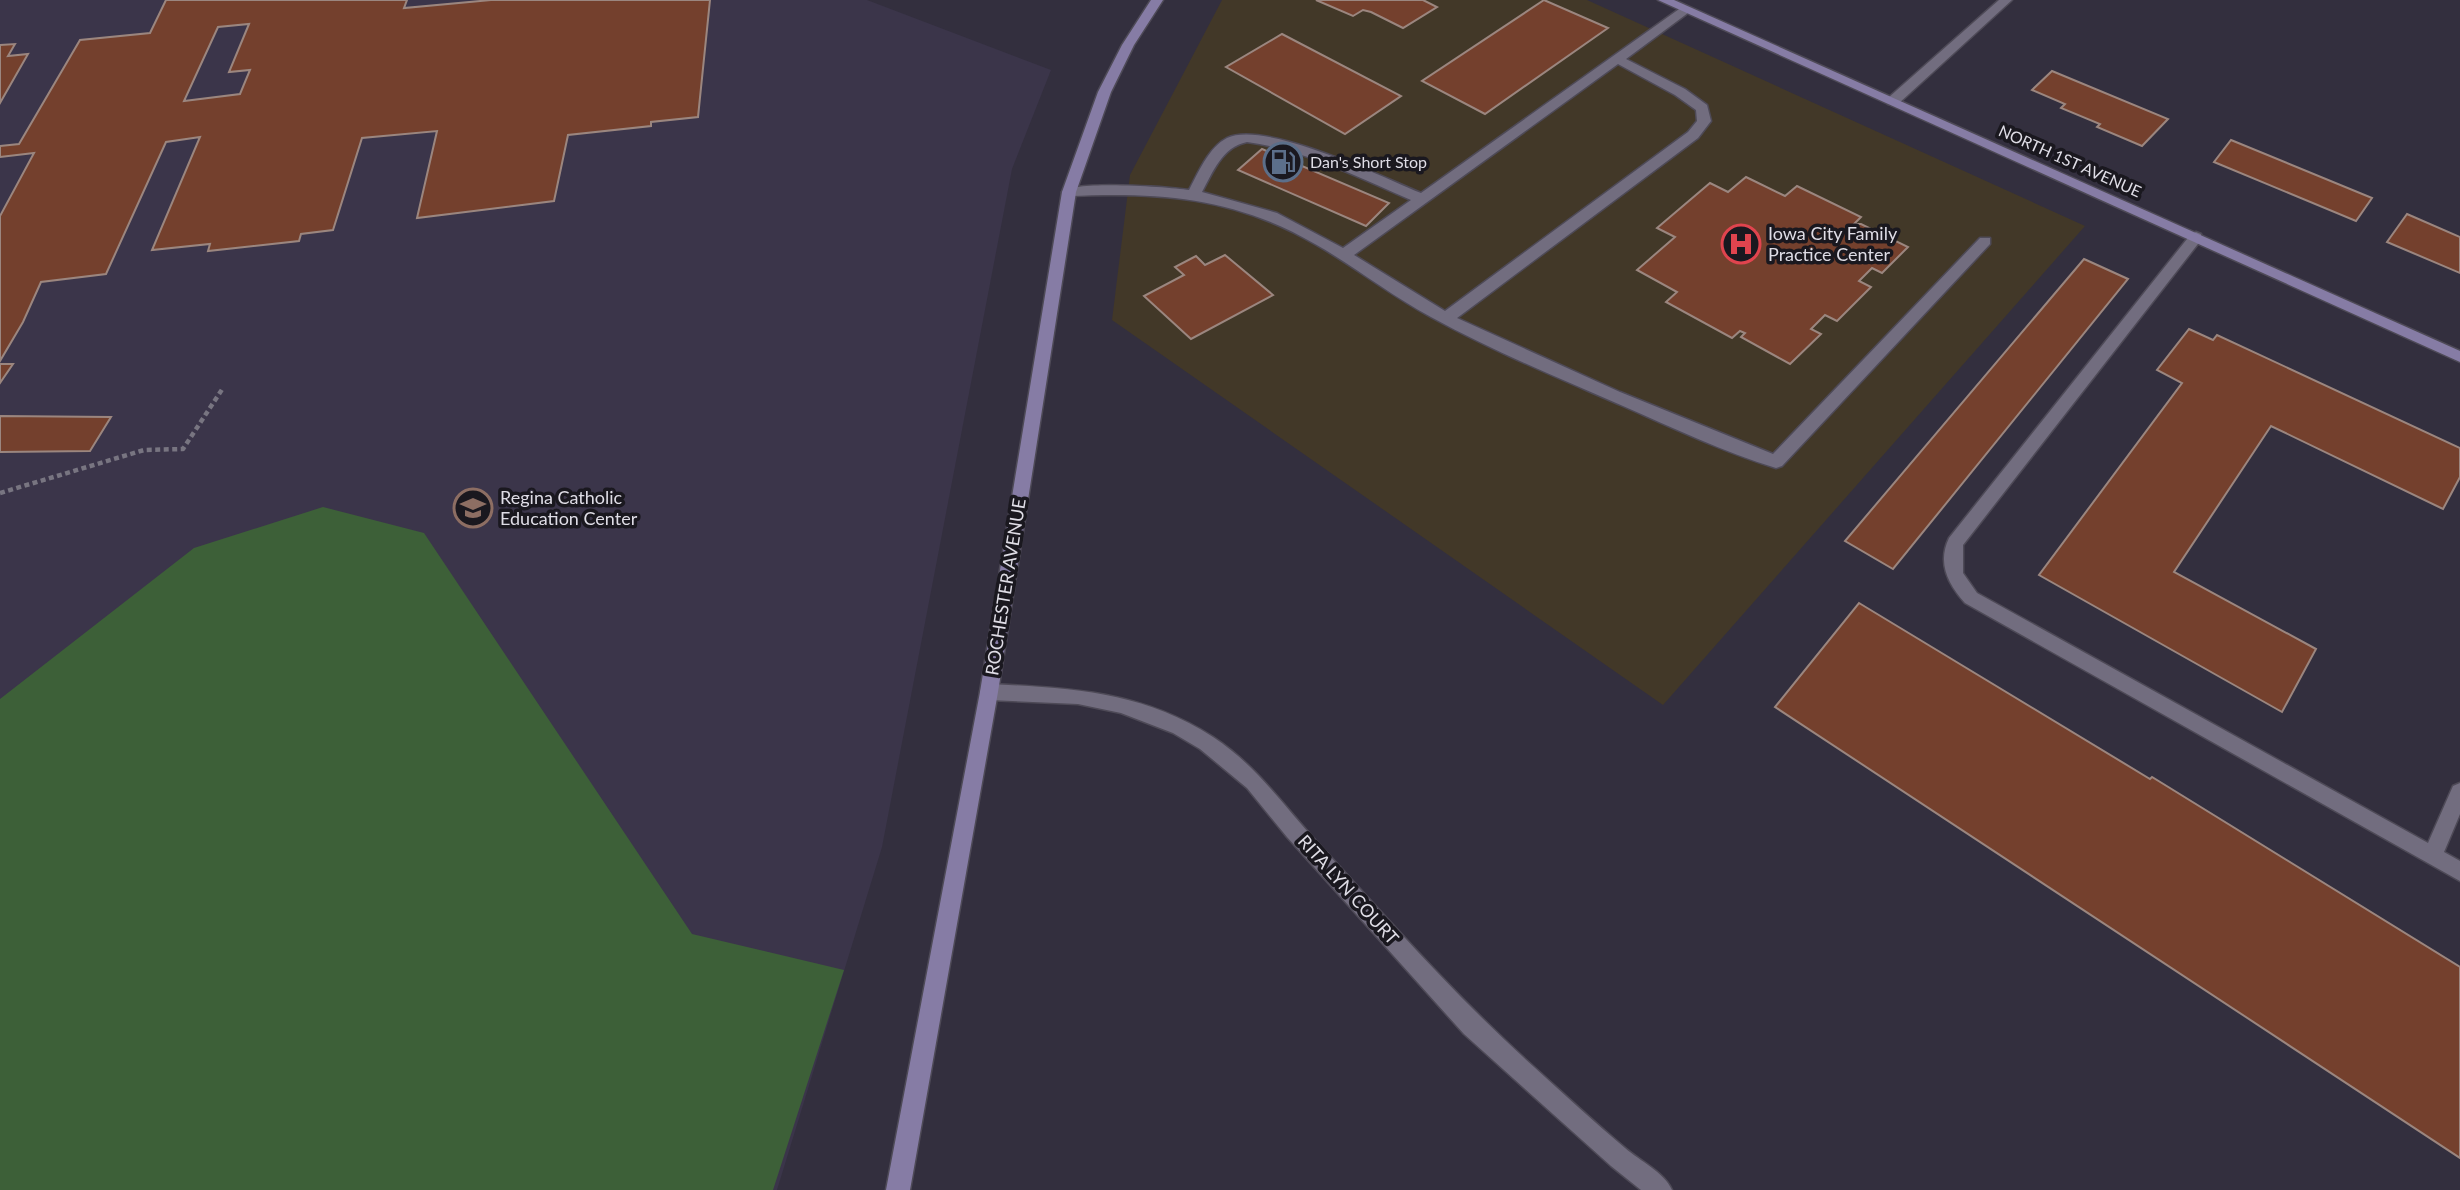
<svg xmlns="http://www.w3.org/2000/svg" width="2460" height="1190" viewBox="0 0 2460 1190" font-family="Lato,sans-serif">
	<rect width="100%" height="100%" fill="#332f3e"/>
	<!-- commercial -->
	<path fill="#423828" d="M 1222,0 L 1587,0 L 2085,226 L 1663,705 L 1112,320 L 1130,175 Z"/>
	<!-- built -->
	<path fill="#3b354a" d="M 0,0 L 867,0 L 1051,70 L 1012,169 L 882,847 L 777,1190 L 0,1190 Z"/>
	<!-- green -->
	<path fill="#3d6038" d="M 323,507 L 424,533 L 692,934 L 844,970 L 773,1190 L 0,1190 L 0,699 L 194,548 Z"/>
	<!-- building -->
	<g fill="#74402d" stroke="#9b867f" stroke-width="2" fill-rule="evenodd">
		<path d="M 166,0 L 407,0 L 404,8 L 491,0 L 710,0 L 698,117 L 651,122 L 651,126 L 568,135 L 554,201 L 417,218 L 437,131 L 362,138 L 333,230 L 301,234 L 299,241 L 208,251 L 210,244 L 152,250 L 200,137 L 166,142 L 106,274 L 41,282 L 23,322 L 0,361 L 0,216 L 34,153 L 0,157 L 0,146 L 19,144 L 80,40 L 150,33 ZM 249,24 L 229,72 L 250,70 L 240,94 L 184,101 L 218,27 Z"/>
		<path d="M 1316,0 L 1423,0 L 1437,7 L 1403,28 L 1371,12 L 1363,10 L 1353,16 Z"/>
		<path d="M 1544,0 L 1608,28 L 1485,114 L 1422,81 Z"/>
		<path d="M 1282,34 L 1401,96 L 1345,134 L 1226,67 Z"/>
		<path d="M 15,44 L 8,56 L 28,54 L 0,103 L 0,45 Z"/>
		<path d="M 2052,71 L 2168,119 L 2142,146 L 2097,127 L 2100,124 L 2061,108 L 2065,104 L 2032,90 Z"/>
		<path d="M 2231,140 L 2372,198 L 2356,221 L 2214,162 Z"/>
		<path d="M 1262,149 L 1389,203 L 1366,226 L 1238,170 Z"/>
		<path d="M 1746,177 L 1785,196 L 1797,186 L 1861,217 L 1854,224 L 1861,224 L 1908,247 L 1882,273 L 1872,268 L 1859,281 L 1871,287 L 1837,321 L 1825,315 L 1811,329 L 1821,334 L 1790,364 L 1741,337 L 1745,333 L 1740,331 L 1732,338 L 1666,302 L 1677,292 L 1637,270 L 1675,237 L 1657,228 L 1710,183 L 1728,192 Z"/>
		<path d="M 2407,214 L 2460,237 L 2460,273 L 2387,242 Z"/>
		<path d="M 1225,255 L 1273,295 L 1191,339 L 1144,296 L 1184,275 L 1175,267 L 1196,256 L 1205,265 Z"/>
		<path d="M 2084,259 L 2128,279 L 1893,569 L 1845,541 Z"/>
		<path d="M 2189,329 L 2213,340 L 2217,335 L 2460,448 L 2460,477 L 2443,509 L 2271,426 L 2174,572 L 2316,649 L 2282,712 L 2039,575 L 2182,383 L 2157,370 Z"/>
		<path d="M 0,364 L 13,364 L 0,383 Z"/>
		<path d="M 0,416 L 111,417 L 90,451 L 0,452 Z"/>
		<path d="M 1859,603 L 2150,779 L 2152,777 L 2460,967 L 2460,1158 L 1775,707 Z"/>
	</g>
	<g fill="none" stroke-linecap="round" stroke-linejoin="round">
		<defs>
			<g id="lane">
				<path d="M 1682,7 L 1692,10 L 1626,59 L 1685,89 L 1707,105 L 1711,121 L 1698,138 L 1457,318 L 1620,392 L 1773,454 L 1980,238 L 1990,238 L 1990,244 L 1782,466 L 1776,468 C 1724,452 1673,428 1623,406 C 1559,378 1493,351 1431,317 C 1390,295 1354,266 1315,244 C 1234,197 1160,192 1069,196 L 1062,192 C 1075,180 1168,187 1189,190 C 1198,173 1209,147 1227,138 C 1265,120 1382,177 1421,193 ZM 1618,64 L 1675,95 L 1696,110 L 1697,121 L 1688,132 L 1445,311 L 1354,255 ZM 1247,142 C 1305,150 1358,177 1411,200 L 1343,248 L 1277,213 L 1202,192 C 1213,172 1222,147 1247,142 Z"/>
				<path d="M 2196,232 L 2201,234 L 2201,240 L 1963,545 L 1963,573 L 1977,593 L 2428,843 L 2453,786 L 2460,783 L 2460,814 L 2444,852 L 2460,861 L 2460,881 L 1965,603 C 1948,584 1937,563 1949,538 L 2191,234 Z"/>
			</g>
			<g id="street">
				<path d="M 1999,0 L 2012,0 L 1898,104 L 1888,104 L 1888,98 Z"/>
				<path d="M 989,684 C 1071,688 1141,691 1213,737 C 1256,765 1283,805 1317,842 C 1388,919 1456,997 1534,1067 C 1564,1094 1594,1122 1625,1148 C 1640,1161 1664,1172 1672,1190 L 1641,1190 L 1611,1166 L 1464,1034 L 1287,837 L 1247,788 L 1200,749 L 1173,733 L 1121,713 L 1078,704 L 989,700 L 982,698 L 980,692 L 982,686 Z"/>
			</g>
			<g id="secondary">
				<path d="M 1151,0 L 1163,0 L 1134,45 L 1111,92 L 1076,192 L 998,692 L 910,1190 L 886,1190 L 980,692 L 1062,192 L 1098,92 L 1122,45 Z"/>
				<path d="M 1658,0 L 1674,0 L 2460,351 L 2460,362 Z"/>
			</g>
		</defs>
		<!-- lane casing -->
		<use href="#lane" stroke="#4e4a57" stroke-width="3"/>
		<!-- street casing -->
		<use href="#street" stroke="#4e4a57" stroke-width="3"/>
		<!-- secondary casing -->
		<use href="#secondary" stroke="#4e4a57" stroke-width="3"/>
		<!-- path -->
		<path stroke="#787581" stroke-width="4.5" stroke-dasharray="5 3.5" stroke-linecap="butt" d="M 0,493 L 144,450 L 183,449 L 223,388"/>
		<!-- lane -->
		<use href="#lane" fill="#726d7f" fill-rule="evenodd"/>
		<!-- street -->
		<use href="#street" fill="#726d7f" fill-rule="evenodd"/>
		<!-- secondary -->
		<use href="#secondary" fill="#867ca5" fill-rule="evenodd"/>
	</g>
	<!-- icons -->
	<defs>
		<symbol id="fuel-ring" viewBox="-11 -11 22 22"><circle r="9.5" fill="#1a181f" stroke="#5c6f8a" stroke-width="1.5"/><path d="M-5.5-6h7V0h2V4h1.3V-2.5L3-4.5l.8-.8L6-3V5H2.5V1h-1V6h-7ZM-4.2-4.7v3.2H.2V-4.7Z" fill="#5c6f8a"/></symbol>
		<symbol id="hospital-ring" viewBox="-11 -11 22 22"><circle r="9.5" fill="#1a181f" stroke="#e0444e" stroke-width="1.5"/><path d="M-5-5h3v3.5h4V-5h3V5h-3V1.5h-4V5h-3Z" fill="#e0444e"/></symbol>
		<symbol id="school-ring" viewBox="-11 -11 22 22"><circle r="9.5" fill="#1a181f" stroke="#8d6e63" stroke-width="1.5"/><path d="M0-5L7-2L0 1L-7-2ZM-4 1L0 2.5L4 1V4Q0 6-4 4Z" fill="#8d6e63"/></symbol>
	</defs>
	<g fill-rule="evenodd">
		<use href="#fuel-ring" x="1261" y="140" width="44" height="44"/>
		<use href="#hospital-ring" x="1719" y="222" width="44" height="44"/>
		<use href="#school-ring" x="451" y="486" width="44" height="44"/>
	</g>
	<g text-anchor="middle" stroke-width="7" stroke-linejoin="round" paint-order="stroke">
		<!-- far-street labels -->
		<g font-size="16" fill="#dfdde6" stroke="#1a181f">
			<text transform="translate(2070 161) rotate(24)" y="6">NORTH 1ST AVENUE</text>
		</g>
		<!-- far-poi labels -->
		<g font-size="16" fill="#dfdde6" stroke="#1a181f" text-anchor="start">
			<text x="1310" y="168">Dan's Short Stop</text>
		</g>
		<!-- poi labels -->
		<g font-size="18" fill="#dfdde6" stroke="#1a181f" text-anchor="start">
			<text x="1768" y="240">Iowa City Family<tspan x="1768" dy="21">Practice Center</tspan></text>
			<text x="500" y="504">Regina Catholic<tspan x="500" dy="21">Education Center</tspan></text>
		</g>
		<!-- street labels -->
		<g font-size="18" fill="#dfdde6" stroke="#1a181f">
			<text transform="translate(1006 587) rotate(-81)" y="6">ROCHESTER AVENUE</text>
			<text transform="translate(1348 890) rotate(48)" y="6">RITA LYN COURT</text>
		</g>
	</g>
</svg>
